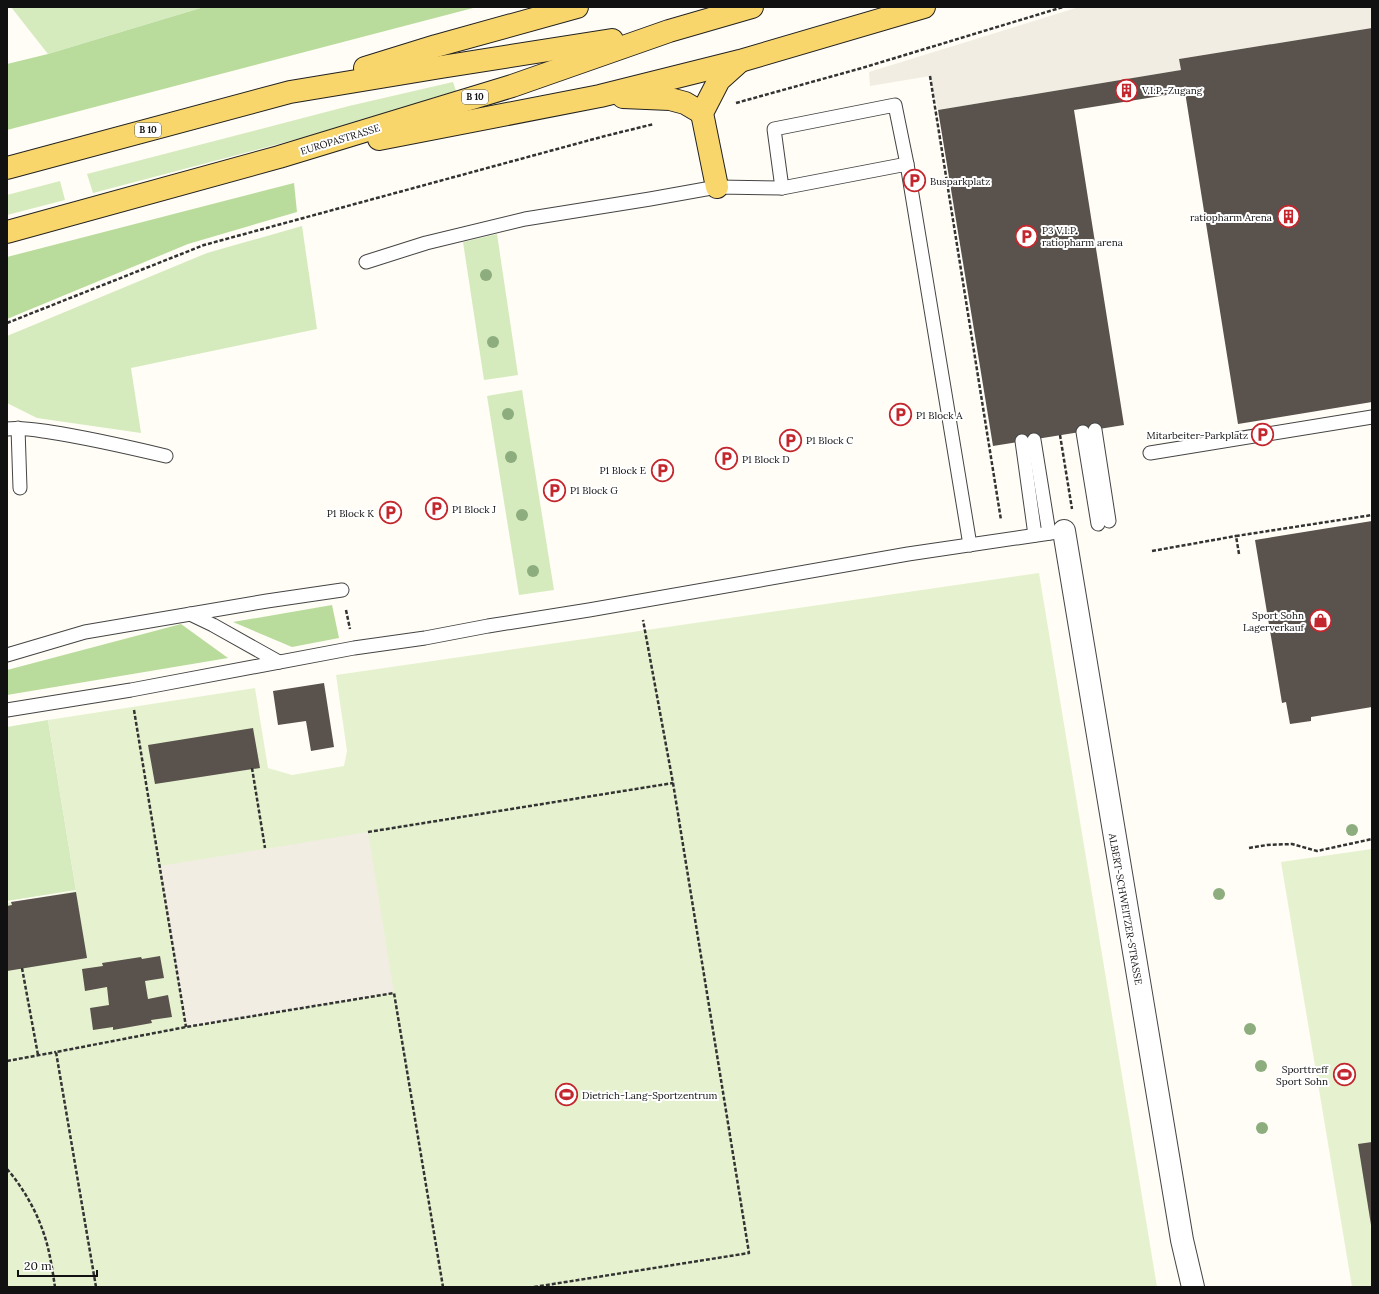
<svg xmlns="http://www.w3.org/2000/svg" width="1379" height="1294" viewBox="0 0 1379 1294" font-family="Lora,serif">
	<rect width="100%" height="100%" fill="#fffdf5"/>
	<!-- green -->
	<g fill="#d5ebbd">
		<path d="M 11,7 L 204,7 L 48,54 Z"/>
		<path d="M 453,82 L 456,91 L 301,138 L 93,193 L 87,174 L 349,106 Z"/>
		<path d="M 60,181 L 65,200 L 7,215 L 7,195 Z"/>
		<path d="M 302,226 L 317,329 L 131,368 L 141,433 L 37,418 L 7,403 L 7,336 L 207,253 Z"/>
		<path d="M 497,234 L 518,375 L 484,380 L 463,242 Z"/>
		<path d="M 522,390 L 554,590 L 519,595 L 487,396 Z"/>
		<path d="M 48,720 L 76,890 L 7,901 L 7,727 Z"/>
	</g>
	<!-- forest -->
	<g fill="#b9dc9c">
		<path d="M 204,7 L 477,7 L 7,130 L 7,64 L 48,54 Z"/>
		<path d="M 294,183 L 297,212 L 188,244 L 7,319 L 7,257 Z"/>
		<path d="M 332,605 L 339,638 L 292,647 L 233,622 Z"/>
		<path d="M 181,624 L 228,658 L 7,695 L 7,670 Z"/>
	</g>
	<!-- pitch -->
	<g fill="#e6f2cf">
		<path d="M 1039,573 L 1157,1287 L 7,1287 L 7,903 L 76,891 L 48,720 L 255,688 L 268,768 L 292,775 L 344,766 L 347,751 L 336,675 Z"/>
		<path d="M 1372,849 L 1372,1287 L 1352,1287 L 1281,862 Z"/>
	</g>
	<!-- plaza -->
	<g fill="#f1ede2">
		<path d="M 1079,7 L 1372,7 L 1372,28 L 1179,59 L 1181,70 L 938,110 L 930,76 L 870,86 L 869,72 Z"/>
		<path d="M 368,832 L 394,993 L 186,1027 L 160,866 Z"/>
	</g>
	<!-- building -->
	<g fill="#5a524d">
		<path d="M 1372,28 L 1372,402 L 1238,424 L 1185,92 L 1074,110 L 1124,425 L 993,446 L 938,110 L 1181,70 L 1179,59 Z"/>
		<path d="M 1372,521 L 1372,707 L 1311,717 L 1311,721 L 1290,724 L 1286,702 L 1282,703 L 1255,540 Z"/>
		<path d="M 324,683 L 334,747 L 311,751 L 306,721 L 278,725 L 273,691 Z"/>
		<path d="M 253,728 L 260,768 L 155,784 L 148,745 Z"/>
		<path d="M 76,892 L 87,958 L 7,971 L 7,906 L 12,905 L 11,902 Z"/>
		<path d="M 160,956 L 164,978 L 145,981 L 148,999 L 168,995 L 172,1017 L 151,1020 L 152,1023 L 113,1030 L 113,1027 L 93,1030 L 90,1008 L 109,1005 L 107,987 L 85,991 L 82,969 L 103,966 L 102,963 L 141,957 L 142,959 Z"/>
		<path d="M 1372,1142 L 1372,1225 L 1371,1225 L 1358,1144 Z"/>
	</g>
	<g fill="none" stroke-linecap="round" stroke-linejoin="round">
		<defs>
			<g id="service">
				<path d="M 782,188 L 774,129 L 895,105 L 907,164"/>
				<path d="M 366,262 L 426,243 L 525,219 L 650,199 L 717,187 L 782,188 L 907,164 L 970,545"/>
				<path d="M 18,428 L 20,488"/>
				<path d="M 7,429 C 22,427 36,430 50,432 C 89,438 128,447 166,456"/>
				<path d="M 1095,430 L 1109,521"/>
				<path d="M 1083,432 L 1098,524"/>
				<path d="M 1034,440 L 1049,533"/>
				<path d="M 1022,441 L 1035,535"/>
				<path d="M 1150,453 L 1372,417"/>
				<path d="M 190,614 L 213,625 L 279,662"/>
				<path d="M 7,655 L 85,632 L 267,601 L 342,590"/>
				<path d="M 7,710 L 131,690 L 354,648 L 425,638 L 488,626 L 589,610 L 908,554 L 1064,531"/>
			</g>
			<path id="minor" d="M 1064,531 L 1182,1240 L 1193,1287"/>
			<g id="primary">
				<path d="M 365,68 L 436,46 L 577,7"/>
				<path d="M 623,97 L 670,99 L 685,103 L 702,113"/>
				<path d="M 379,139 L 600,96 L 740,61 L 924,7"/>
				<path d="M 7,168 L 290,92 L 441,67 L 612,40"/>
				<path d="M 717,187 L 702,113 L 719,80 L 739,62"/>
				<path d="M 7,232 L 279,157 L 512,86 L 669,31 L 752,7"/>
			</g>
		</defs>
		<!-- service casing -->
		<use href="#service" stroke="#444" stroke-width="15"/>
		<!-- minor casing -->
		<use href="#minor" stroke="#444" stroke-width="24"/>
		<!-- primary casing -->
		<use href="#primary" stroke="#222" stroke-width="24"/>
		<!-- path -->
		<g stroke="#333" stroke-width="2.5" stroke-dasharray="4 2" stroke-linecap="butt">
			<path d="M 930,76 L 1001,520"/>
			<path d="M 736,103 L 862,68 L 1063,7"/>
			<path d="M 7,323 L 204,245 L 605,136 L 654,124"/>
			<path d="M 1060,435 L 1072,509"/>
			<path d="M 1152,551 L 1236,536"/>
			<path d="M 1239,554 L 1236,536 L 1372,515"/>
			<path d="M 346,610 L 350,629"/>
			<path d="M 134,710 L 186,1027"/>
			<path d="M 252,768 L 265,848"/>
			<path d="M 368,832 L 673,783"/>
			<path d="M 1249,848 L 1267,845 L 1292,844 L 1317,851 L 1372,839"/>
			<path d="M 22,968 L 38,1055"/>
			<path d="M 7,1061 L 56,1052"/>
			<path d="M 7,1169 C 26,1191 41,1219 48,1248 C 51,1260 53,1274 55,1287"/>
			<path d="M 96,1287 L 56,1052 L 186,1027 L 394,993 L 443,1287"/>
			<path d="M 534,1287 L 749,1253 L 673,783 L 643,620"/>
		</g>
		<!-- service -->
		<use href="#service" stroke="#fff" stroke-width="13"/>
		<!-- minor -->
		<use href="#minor" stroke="#fff" stroke-width="22"/>
		<!-- primary -->
		<use href="#primary" stroke="#f9d66b" stroke-width="22"/>
	</g>
	<!-- trees -->
	<g fill="#8dad7f">
		<circle cx="486" cy="275" r="6"/>
		<circle cx="493" cy="342" r="6"/>
		<circle cx="508" cy="414" r="6"/>
		<circle cx="511" cy="457" r="6"/>
		<circle cx="522" cy="515" r="6"/>
		<circle cx="533" cy="571" r="6"/>
		<circle cx="1352" cy="830" r="6"/>
		<circle cx="1219" cy="894" r="6"/>
		<circle cx="1250" cy="1029" r="6"/>
		<circle cx="1261" cy="1066" r="6"/>
		<circle cx="1262" cy="1128" r="6"/>
	</g>
	<!-- icons -->
	<defs>
		<symbol id="building-ring" viewBox="-11 -11 22 22"><circle r="9.5" fill="#fff" stroke="#c4262e" stroke-width="1.5"/><path d="M-4-6H4V6H1V3H-1V6H-4ZM-2.5-4.3h1.7v1.8h-1.7ZM.8-4.3h1.7v1.8H.8ZM-2.5-1h1.7V.8h-1.7ZM.8-1h1.7V.8H.8Z" fill="#c4262e"/></symbol>
		<symbol id="parking-ring" viewBox="-11 -11 22 22"><circle r="9.5" fill="#fff" stroke="#c4262e" stroke-width="1.5"/><path d="M-3.5-5.5H1a3.5 3.5 0 0 1 0 7H-1V5.5H-3.5ZM-1-3.4V-.6H.8a1.4 1.4 0 0 0 0-2.8Z" fill="#c4262e"/></symbol>
		<symbol id="shop-ring" viewBox="-11 -11 22 22"><circle r="9.5" fill="#fff" stroke="#c4262e" stroke-width="1.5"/><path d="M-5-2.5h2.3a2.7 3.5 0 0 1 5.4 0H5L5.5 6h-11ZM-1.5-2.5h3a1.5 2.3 0 0 0-3 0Z" fill="#c4262e"/></symbol>
		<symbol id="stadium-ring" viewBox="-11 -11 22 22"><circle r="9.5" fill="#fff" stroke="#c4262e" stroke-width="1.5"/><path d="M0-5a6.5 5 0 1 0 0 10a6.5 5 0 1 0 0-10ZM-3.5-1.8h7v3.6h-7Z" fill="#c4262e"/></symbol>
	</defs>
	<g fill-rule="evenodd">
		<use href="#building-ring" x="1114" y="78" width="25" height="25"/>
		<use href="#parking-ring" x="902" y="168" width="25" height="25"/>
		<use href="#building-ring" x="1276" y="204" width="25" height="25"/>
		<use href="#parking-ring" x="1014" y="224" width="25" height="25"/>
		<use href="#parking-ring" x="888" y="402" width="25" height="25"/>
		<use href="#parking-ring" x="1250" y="422" width="25" height="25"/>
		<use href="#parking-ring" x="778" y="428" width="25" height="25"/>
		<use href="#parking-ring" x="714" y="446" width="25" height="25"/>
		<use href="#parking-ring" x="650" y="458" width="25" height="25"/>
		<use href="#parking-ring" x="542" y="478" width="25" height="25"/>
		<use href="#parking-ring" x="424" y="496" width="25" height="25"/>
		<use href="#parking-ring" x="378" y="500" width="25" height="25"/>
		<use href="#shop-ring" x="1308" y="608" width="25" height="25"/>
		<use href="#stadium-ring" x="1332" y="1062" width="25" height="25"/>
		<use href="#stadium-ring" x="554" y="1082" width="25" height="25"/>
	</g>
	<g text-anchor="middle" stroke-width="4" stroke-linejoin="round" paint-order="stroke">
		<!-- shield labels -->
		<g fill="#fff" stroke="#585858" stroke-width="1">
			<rect x="462" y="90" width="26" height="14" rx="3"/>
			<rect x="135" y="123" width="26" height="14" rx="3"/>
		</g>
		<g font-size="9" font-weight="bold" fill="#111">
			<text x="475" y="100">B 10</text>
			<text x="148" y="133">B 10</text>
		</g>
		<!-- poi labels -->
		<g font-size="10" fill="#111" stroke="#fff" text-anchor="start">
			<text x="1142" y="94">V.I.P.-Zugang</text>
			<text x="930" y="185">Busparkplatz</text>
			<text x="1272" y="221" text-anchor="end">ratiopharm Arena</text>
			<text x="1042" y="234">P3 V.I.P.<tspan x="1042" dy="12">ratiopharm arena</tspan></text>
			<text x="916" y="419">P1 Block A</text>
			<text x="1248" y="439" text-anchor="end">Mitarbeiter-Parkplatz</text>
			<text x="806" y="444">P1 Block C</text>
			<text x="742" y="463">P1 Block D</text>
			<text x="646" y="474" text-anchor="end">P1 Block E</text>
			<text x="570" y="494">P1 Block G</text>
			<text x="452" y="513">P1 Block J</text>
			<text x="374" y="517" text-anchor="end">P1 Block K</text>
			<text x="1304" y="619" text-anchor="end">Sport Sohn<tspan x="1304" dy="12">Lagerverkauf</tspan></text>
			<text x="1328" y="1073" text-anchor="end">Sporttreff<tspan x="1328" dy="12">Sport Sohn</tspan></text>
			<text x="582" y="1099">Dietrich-Lang-Sportzentrum</text>
		</g>
		<!-- street labels -->
		<g font-size="10" fill="#111" stroke="#fff">
			<text transform="translate(340 139) rotate(-17)" y="4">EUROPASTRASSE</text>
			<text transform="translate(1126 909) rotate(80)" y="4">ALBERT-SCHWEITZER-STRASSE</text>
		</g>
	</g>
	<!-- border -->
	<rect width="1379" height="1294" fill="none" stroke="#111111" stroke-width="16"/>
	<!-- scale -->
	<path d="M18 1270v6h79v-6" fill="none" stroke="#111111" stroke-width="2"/>
	<text x="24" y="1270" font-size="12" fill="#111111" stroke="#ffffff" stroke-width="3" paint-order="stroke">20 m</text>
</svg>
